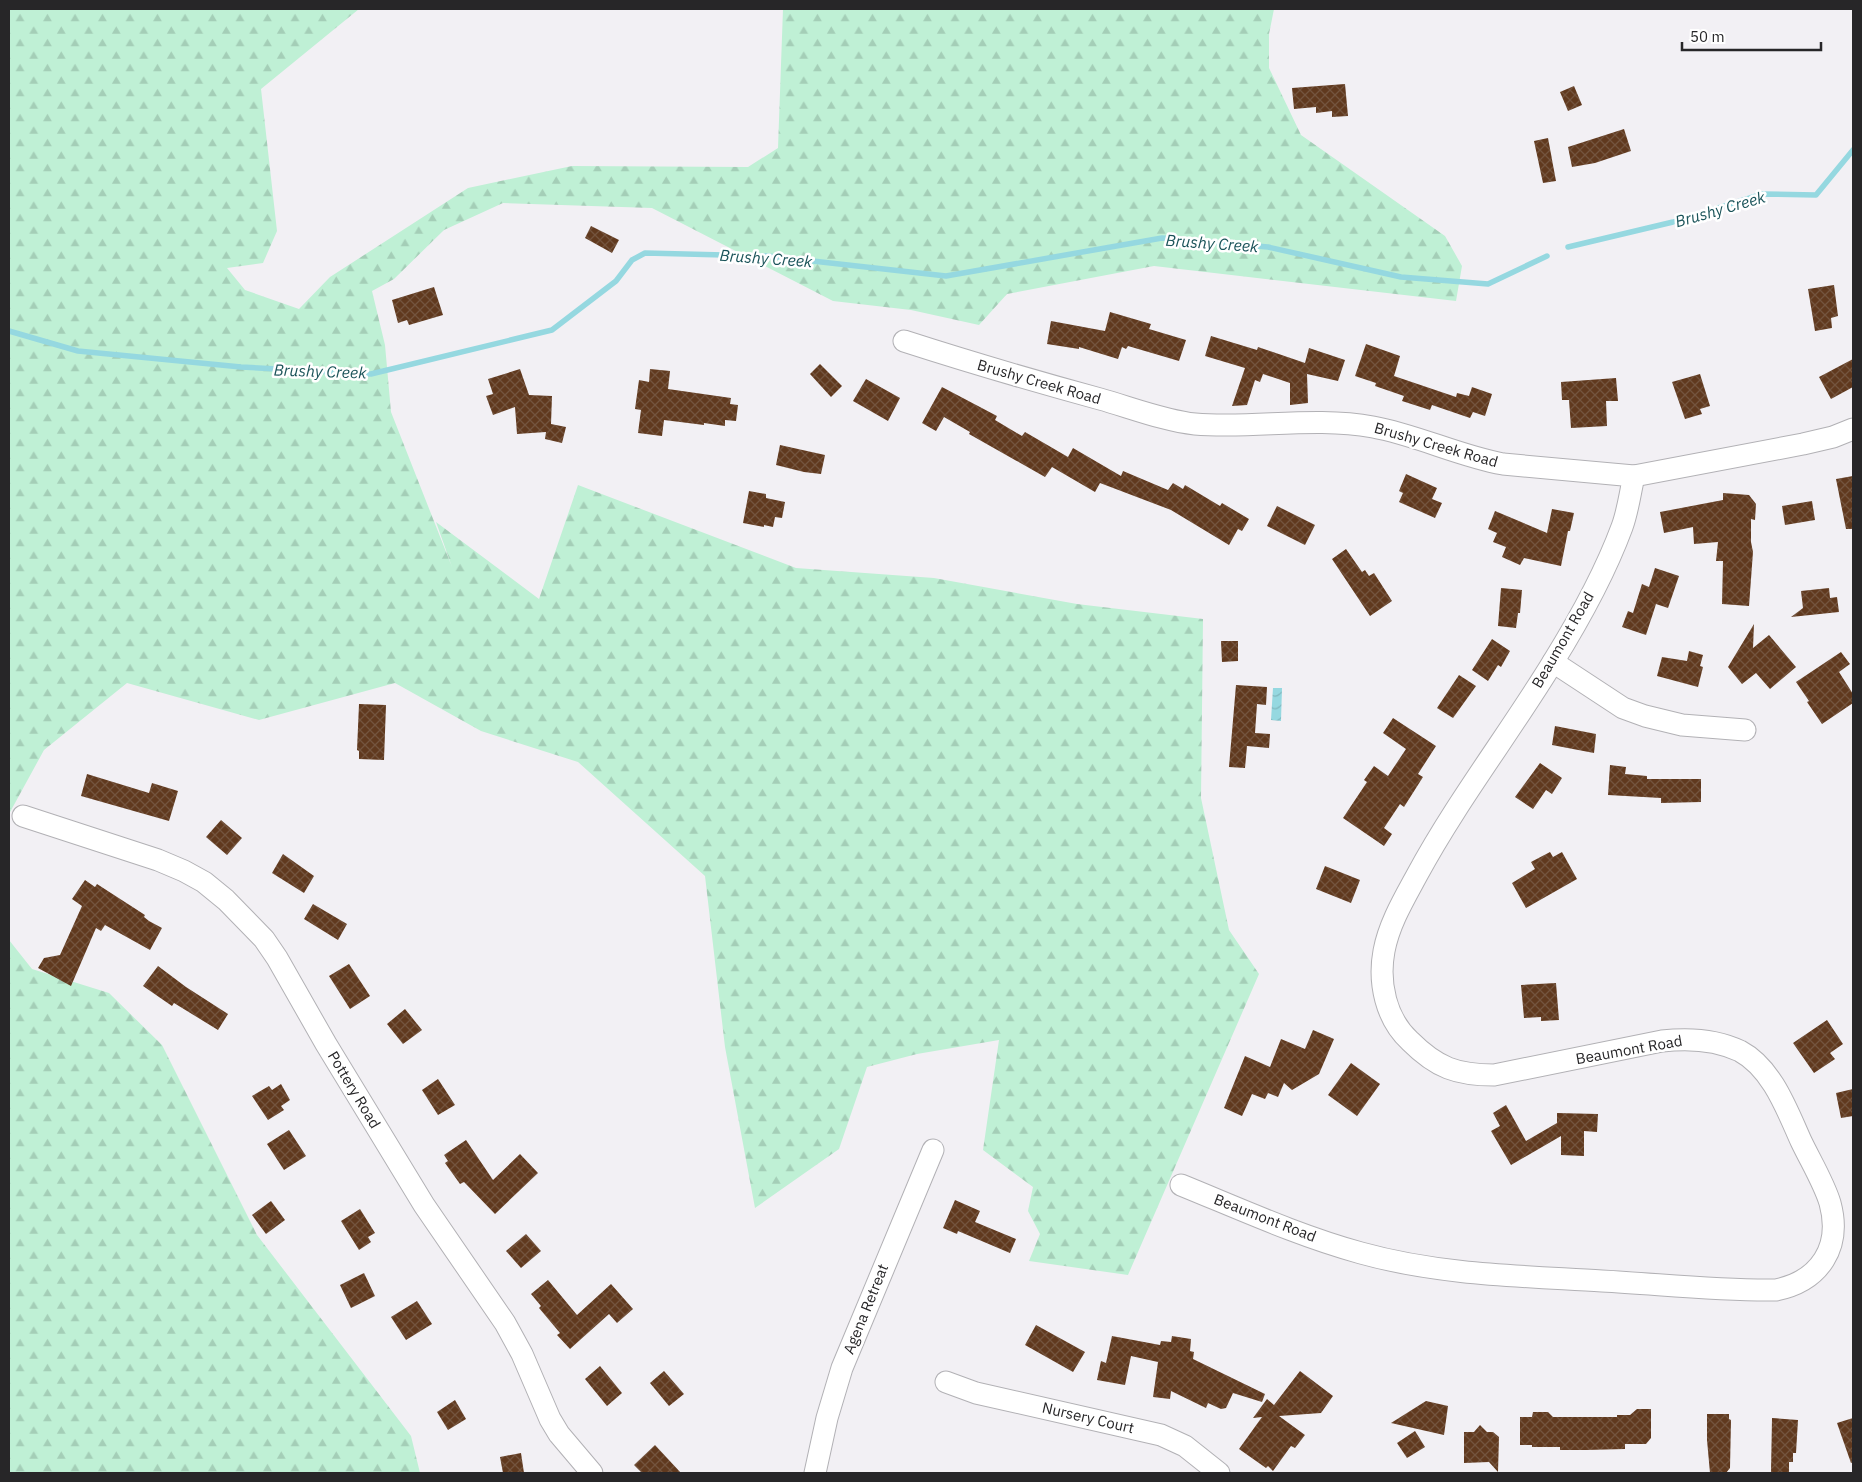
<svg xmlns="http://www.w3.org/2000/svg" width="1862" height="1482" viewBox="0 0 1862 1482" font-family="'IBM Plex Sans',sans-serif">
	<defs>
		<pattern id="forest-firs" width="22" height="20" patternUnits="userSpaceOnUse" patternTransform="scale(1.25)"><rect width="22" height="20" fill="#bff0d5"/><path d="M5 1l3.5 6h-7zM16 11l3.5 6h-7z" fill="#a4ceb7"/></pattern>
		<pattern id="water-waves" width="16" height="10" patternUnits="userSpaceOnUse" patternTransform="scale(1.25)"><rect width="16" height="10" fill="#95d8e0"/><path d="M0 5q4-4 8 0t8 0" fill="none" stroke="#80b9c0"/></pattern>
		<pattern id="building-cross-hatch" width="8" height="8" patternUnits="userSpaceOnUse" patternTransform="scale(1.25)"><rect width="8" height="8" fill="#60391e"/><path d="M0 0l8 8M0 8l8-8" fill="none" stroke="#73543e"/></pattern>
	</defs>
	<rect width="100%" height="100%" fill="#f2f0f4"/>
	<!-- forest -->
	<g fill="url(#forest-firs)">
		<path d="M 9,9 L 359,9 L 261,89 L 277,231 L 263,263 L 227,268 L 245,290 L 299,309 L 330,277 L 468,188 L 572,166 L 748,167 L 778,148 L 783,9 L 1274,9 L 1269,34 L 1269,68 L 1301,135 L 1445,236 L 1462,266 L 1456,301 L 1154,266 L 1007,294 L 979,325 L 911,310 L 833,301 L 652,208 L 503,203 L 444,230 L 394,279 L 372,291 L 385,345 L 391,412 L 452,567 L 436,522 L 539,599 L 578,485 L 796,568 L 934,578 L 1077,604 L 1203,619 L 1201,798 L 1229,930 L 1259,974 L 1128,1275 L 1029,1261 L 1040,1234 L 1028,1211 L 1033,1187 L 983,1150 L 999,1040 L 917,1054 L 867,1067 L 839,1149 L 755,1208 L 725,1047 L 705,876 L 578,762 L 481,731 L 395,683 L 259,720 L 127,683 L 44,750 L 9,814 Z"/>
		<path d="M 9,940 L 32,969 L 109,993 L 162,1045 L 257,1235 L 411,1436 L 420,1473 L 9,1473 Z"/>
	</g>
	<!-- water -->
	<path fill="url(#water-waves)" d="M 1273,688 L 1282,688 L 1281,721 L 1271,720 Z"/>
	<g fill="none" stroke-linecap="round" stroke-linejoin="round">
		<!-- stream -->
		<g stroke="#95d8e0" stroke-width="5.5">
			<path d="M 1568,247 L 1673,222 L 1762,194 L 1816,195 L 1853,150"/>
			<path d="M 9,331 L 78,351 L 241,367 L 371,374 L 552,330 L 616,281 L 632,260 L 645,253 L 768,256 L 946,276 L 1162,238 L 1268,247 L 1401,277 L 1488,284 L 1547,256"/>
		</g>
	</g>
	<!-- building -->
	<g fill="url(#building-cross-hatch)">
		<path d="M 1345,84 L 1348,116 L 1332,117 L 1332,111 L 1316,113 L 1316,107 L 1294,109 L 1292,88 Z"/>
		<path d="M 1574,86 L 1582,105 L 1568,111 L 1560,92 Z"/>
		<path d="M 1624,129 L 1631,151 L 1595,163 L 1572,167 L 1568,147 Z"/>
		<path d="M 1548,138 L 1556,181 L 1543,183 L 1534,141 Z"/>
		<path d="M 591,226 L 619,240 L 612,253 L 585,238 Z"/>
		<path d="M 1834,285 L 1838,316 L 1831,318 L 1832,328 L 1815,331 L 1808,289 Z"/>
		<path d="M 434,287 L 443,315 L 409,325 L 407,320 L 398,323 L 392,300 Z"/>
		<path d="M 1110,312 L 1151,324 L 1149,329 L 1186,340 L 1179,361 L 1128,346 L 1126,349 L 1122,347 L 1118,359 L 1079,347 L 1079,349 L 1047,344 L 1051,321 L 1105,331 Z"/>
		<path d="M 1211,336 L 1257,350 L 1258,347 L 1305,363 L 1309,348 L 1345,360 L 1338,381 L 1307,374 L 1308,403 L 1290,405 L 1290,383 L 1263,374 L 1260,382 L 1255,380 L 1247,405 L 1232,406 L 1245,368 L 1205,356 Z"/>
		<path d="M 1366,344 L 1400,356 L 1394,376 L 1456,397 L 1457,393 L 1469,396 L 1472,387 L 1492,394 L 1485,416 L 1473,412 L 1470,418 L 1432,405 L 1430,410 L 1402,401 L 1404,396 L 1375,386 L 1376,383 L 1355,376 Z"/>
		<path d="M 1853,359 L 1853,387 L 1831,399 L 1819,377 Z"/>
		<path d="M 820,364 L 842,386 L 831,397 L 810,374 Z"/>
		<path d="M 520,369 L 529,395 L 552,396 L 551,424 L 566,427 L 562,443 L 545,439 L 546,432 L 517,434 L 515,407 L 493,415 L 486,396 L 493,394 L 488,379 Z"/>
		<path d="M 650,369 L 670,371 L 668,389 L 731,398 L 730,404 L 738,405 L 736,421 L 725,420 L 725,426 L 704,423 L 704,425 L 664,420 L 662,436 L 638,433 L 641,410 L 635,409 L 639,380 L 649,382 Z"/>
		<path d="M 1700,374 L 1710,406 L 1700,409 L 1702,414 L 1685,419 L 1672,382 Z"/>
		<path d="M 1616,378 L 1618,401 L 1606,401 L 1607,426 L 1571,428 L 1569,400 L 1562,400 L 1561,382 Z"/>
		<path d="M 866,379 L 900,398 L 888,421 L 853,401 Z"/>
		<path d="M 942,387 L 997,416 L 995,420 L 1022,436 L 1025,432 L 1068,457 L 1073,448 L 1121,476 L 1123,471 L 1168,490 L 1173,483 L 1183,489 L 1185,485 L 1220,506 L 1222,503 L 1249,519 L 1242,531 L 1238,529 L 1229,545 L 1171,510 L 1100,483 L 1095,492 L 1052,467 L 1045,477 L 969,434 L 970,432 L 944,417 L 936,431 L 922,423 Z"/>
		<path d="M 780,445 L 825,455 L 821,474 L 804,472 L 776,465 Z"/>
		<path d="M 1406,474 L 1437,488 L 1432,499 L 1442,503 L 1435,518 L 1399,502 L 1403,493 L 1399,491 Z"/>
		<path d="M 1853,476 L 1853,529 L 1846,529 L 1836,479 Z"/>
		<path d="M 749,491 L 766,494 L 766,498 L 785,502 L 782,518 L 775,517 L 773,527 L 764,525 L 764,527 L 743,523 Z"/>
		<path d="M 1723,493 L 1749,495 L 1756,504 L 1755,520 L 1751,519 L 1751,542 L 1753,552 L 1749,606 L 1722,604 L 1723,561 L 1716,561 L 1718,542 L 1694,544 L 1693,527 L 1664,533 L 1660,512 L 1723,500 Z"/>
		<path d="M 1812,501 L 1815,520 L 1785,525 L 1782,506 Z"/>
		<path d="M 1277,506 L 1315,525 L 1305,545 L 1267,526 Z"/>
		<path d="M 1552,509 L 1574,513 L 1570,531 L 1568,531 L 1561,566 L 1524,558 L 1520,565 L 1502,557 L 1506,547 L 1493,542 L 1497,533 L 1488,529 L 1495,511 L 1547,533 Z"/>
		<path d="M 1346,549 L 1362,572 L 1365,570 L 1369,576 L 1374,573 L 1392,601 L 1370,616 L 1332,559 Z"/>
		<path d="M 1655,568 L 1679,576 L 1668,608 L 1656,604 L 1646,635 L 1622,627 L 1628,611 L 1633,613 L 1642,584 L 1649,587 Z"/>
		<path d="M 1501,588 L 1522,590 L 1520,613 L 1518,613 L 1516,628 L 1498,626 Z"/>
		<path d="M 1829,588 L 1830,598 L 1837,597 L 1839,612 L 1791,617 L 1803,608 L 1801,591 Z"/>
		<path d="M 1754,624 L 1753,648 L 1769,635 L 1796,667 L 1770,689 L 1756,673 L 1742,684 L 1728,667 Z"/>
		<path d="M 1492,639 L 1510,651 L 1501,667 L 1498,665 L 1488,681 L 1472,670 Z"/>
		<path d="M 1221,641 L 1238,641 L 1238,661 L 1222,662 Z"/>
		<path d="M 1689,651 L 1703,655 L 1700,666 L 1703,667 L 1698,687 L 1657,676 L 1662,657 L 1687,661 Z"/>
		<path d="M 1841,652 L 1850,664 L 1839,672 L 1853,694 L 1853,703 L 1822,724 L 1807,702 L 1809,701 L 1796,682 Z"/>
		<path d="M 1459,675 L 1476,686 L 1453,718 L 1437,708 Z"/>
		<path d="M 1236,685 L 1267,687 L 1266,705 L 1257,704 L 1255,733 L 1270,734 L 1269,748 L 1247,746 L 1245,768 L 1229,767 Z"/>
		<path d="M 359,704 L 386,705 L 384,760 L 359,759 L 359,751 L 357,750 Z"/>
		<path d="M 1393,718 L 1436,746 L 1418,774 L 1423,777 L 1404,807 L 1400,804 L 1384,828 L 1392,834 L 1384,846 L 1343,818 L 1367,782 L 1364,780 L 1374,766 L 1388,776 L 1406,749 L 1383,733 Z"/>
		<path d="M 1555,726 L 1596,734 L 1594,753 L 1552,745 Z"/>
		<path d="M 1540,763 L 1562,778 L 1552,794 L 1546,790 L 1533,809 L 1515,797 Z"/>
		<path d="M 1610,765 L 1626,767 L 1625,774 L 1647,776 L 1647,779 L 1701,779 L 1701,802 L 1661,803 L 1661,798 L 1608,795 Z"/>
		<path d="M 87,774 L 149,793 L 152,783 L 178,791 L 169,821 L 81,796 Z"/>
		<path d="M 221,820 L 242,838 L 227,855 L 206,837 Z"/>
		<path d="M 1550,852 L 1553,857 L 1562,852 L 1577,879 L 1526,908 L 1512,883 L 1535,869 L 1531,862 Z"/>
		<path d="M 283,854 L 314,876 L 304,893 L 272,873 Z"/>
		<path d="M 1325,866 L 1360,880 L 1351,903 L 1316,889 Z"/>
		<path d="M 85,880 L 95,887 L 97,884 L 145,915 L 144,917 L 149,921 L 162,928 L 150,950 L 105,925 L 101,931 L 96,928 L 71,986 L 38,968 L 44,958 L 60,955 L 82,906 L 72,899 Z"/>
		<path d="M 313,904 L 347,924 L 338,940 L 304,919 Z"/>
		<path d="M 349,964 L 370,996 L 350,1009 L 329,976 Z"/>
		<path d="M 158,966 L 186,987 L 228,1014 L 218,1030 L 174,1003 L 172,1006 L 143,986 Z"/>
		<path d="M 1556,983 L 1559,1020 L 1541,1021 L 1541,1017 L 1524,1018 L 1521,985 Z"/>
		<path d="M 405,1009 L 422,1030 L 403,1044 L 387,1024 Z"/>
		<path d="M 1827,1020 L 1843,1044 L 1830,1053 L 1835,1059 L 1814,1073 L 1793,1043 Z"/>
		<path d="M 1313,1030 L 1334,1039 L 1319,1074 L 1292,1090 L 1284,1083 L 1278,1097 L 1268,1093 L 1265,1099 L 1252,1094 L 1242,1116 L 1224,1108 L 1245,1056 L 1270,1067 L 1281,1039 L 1305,1049 Z"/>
		<path d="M 1351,1063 L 1380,1084 L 1357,1116 L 1328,1095 Z"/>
		<path d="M 438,1079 L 455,1105 L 438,1115 L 422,1090 Z"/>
		<path d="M 281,1084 L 290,1100 L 281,1106 L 284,1110 L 268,1120 L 252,1096 L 269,1086 L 272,1090 Z"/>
		<path d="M 1853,1089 L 1853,1116 L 1841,1118 L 1836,1093 Z"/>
		<path d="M 1506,1105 L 1526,1141 L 1557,1123 L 1557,1113 L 1598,1114 L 1597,1132 L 1584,1131 L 1584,1156 L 1561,1155 L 1561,1136 L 1511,1165 L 1491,1131 L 1500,1126 L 1493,1113 Z"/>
		<path d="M 289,1130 L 306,1156 L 284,1170 L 267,1144 Z"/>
		<path d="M 466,1140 L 493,1180 L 520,1154 L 538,1173 L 495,1214 L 464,1182 L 460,1184 L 445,1163 L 448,1161 L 444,1155 Z"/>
		<path d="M 955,1200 L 980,1211 L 975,1222 L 1016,1239 L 1010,1253 L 958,1231 L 957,1234 L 943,1228 Z"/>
		<path d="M 271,1201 L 285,1220 L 266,1234 L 252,1215 Z"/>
		<path d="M 360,1209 L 375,1233 L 368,1237 L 371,1242 L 359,1250 L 341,1221 Z"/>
		<path d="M 526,1234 L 541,1251 L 521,1268 L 506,1251 Z"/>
		<path d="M 364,1273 L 375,1296 L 351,1308 L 340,1285 Z"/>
		<path d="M 548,1280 L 577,1315 L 611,1284 L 633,1309 L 617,1323 L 609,1314 L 570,1349 L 557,1335 L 560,1333 L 539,1308 L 541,1306 L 531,1294 Z"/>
		<path d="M 417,1301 L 432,1324 L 406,1340 L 391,1317 Z"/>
		<path d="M 1036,1325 L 1085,1352 L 1073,1372 L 1025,1345 Z"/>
		<path d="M 1112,1336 L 1160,1345 L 1161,1341 L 1171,1342 L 1172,1336 L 1191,1339 L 1190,1351 L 1194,1352 L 1193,1359 L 1265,1394 L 1262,1402 L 1233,1393 L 1226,1408 L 1221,1409 L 1208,1403 L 1206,1408 L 1171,1391 L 1170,1399 L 1153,1397 L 1158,1362 L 1131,1356 L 1125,1385 L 1097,1380 L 1101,1361 L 1106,1363 Z"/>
		<path d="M 600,1366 L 622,1393 L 607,1406 L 585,1379 Z"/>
		<path d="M 664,1371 L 684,1394 L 669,1406 L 650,1383 Z"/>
		<path d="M 1300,1371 L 1333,1396 L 1321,1413 L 1279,1416 L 1305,1435 L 1295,1448 L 1291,1446 L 1273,1471 L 1268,1466 L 1266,1468 L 1239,1449 L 1262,1417 L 1253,1418 L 1267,1399 L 1274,1405 Z"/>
		<path d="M 455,1400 L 466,1419 L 448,1430 L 437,1412 Z"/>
		<path d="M 1426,1401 L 1448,1406 L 1444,1435 L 1391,1423 Z"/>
		<path d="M 1637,1409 L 1651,1409 L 1651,1438 L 1646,1444 L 1625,1444 L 1625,1449 L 1586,1450 L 1560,1450 L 1560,1447 L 1532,1447 L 1532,1445 L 1520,1445 L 1520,1417 L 1532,1417 L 1533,1412 L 1548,1412 L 1553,1417 L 1617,1417 L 1617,1415 L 1630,1415 Z"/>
		<path d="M 1707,1414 L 1729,1414 L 1729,1419 L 1731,1420 L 1730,1468 L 1726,1473 L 1710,1473 L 1707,1440 Z"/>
		<path d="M 1772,1418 L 1798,1420 L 1796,1453 L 1793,1453 L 1793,1462 L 1789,1462 L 1789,1472 L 1771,1472 Z"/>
		<path d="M 1853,1418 L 1853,1462 L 1851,1463 L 1837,1423 Z"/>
		<path d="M 1480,1425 L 1487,1432 L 1493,1432 L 1499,1437 L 1498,1472 L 1489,1462 L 1464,1463 L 1464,1432 L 1474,1432 Z"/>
		<path d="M 1415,1431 L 1425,1447 L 1407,1458 L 1397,1443 Z"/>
		<path d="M 655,1445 L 681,1473 L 642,1473 L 634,1465 Z"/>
		<path d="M 521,1453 L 524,1473 L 503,1473 L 500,1457 Z"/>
	</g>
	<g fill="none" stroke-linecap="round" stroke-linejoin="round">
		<defs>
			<g id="street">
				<path d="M 904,341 C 969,362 1034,381 1100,399 C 1129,407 1165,421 1195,424 C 1254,429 1314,416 1373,427 C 1417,435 1459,456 1503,464 L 1634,476 L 1803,444 L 1833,437 L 1853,429"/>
				<path d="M 1553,662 L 1623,708 L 1645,716 L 1682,725 L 1745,730"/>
				<path d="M 23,816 L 158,860 L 184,871 L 204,882 L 226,900 L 264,939 L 277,958 L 326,1044 L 424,1205 L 505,1323 L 522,1354 L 550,1419 L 559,1434 L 592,1473"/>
				<path d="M 1181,1185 C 1240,1209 1299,1236 1361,1253 C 1440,1275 1521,1276 1602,1281 C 1659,1284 1718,1291 1776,1290 C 1820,1281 1842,1247 1830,1203 C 1824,1183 1810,1160 1801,1141 C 1787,1110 1772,1068 1740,1051 C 1715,1039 1688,1038 1662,1041 L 1494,1075 C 1457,1075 1437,1068 1410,1041 C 1386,1019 1378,983 1384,951 C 1389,924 1404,899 1417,875 C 1457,801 1509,734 1553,662 C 1579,620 1605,573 1622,527 C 1628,511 1630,493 1634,476"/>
				<path d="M 946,1382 L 976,1393 L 1161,1435 L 1185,1446 L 1219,1473"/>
				<path d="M 815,1473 L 827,1418 L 842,1368 L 933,1150"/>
			</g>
		</defs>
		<!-- street casing -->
		<use href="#street" stroke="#b2b1b5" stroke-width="23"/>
		<!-- street -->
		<use href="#street" stroke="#fff" stroke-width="21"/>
	</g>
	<g text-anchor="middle" stroke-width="5" stroke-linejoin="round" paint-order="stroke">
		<!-- street labels -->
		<g font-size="15" fill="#272628" stroke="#fff">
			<text transform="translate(1039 382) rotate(16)" y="5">Brushy Creek Road</text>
			<text transform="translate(1436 445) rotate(16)" y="5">Brushy Creek Road</text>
			<text transform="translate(1563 640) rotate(-60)" y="5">Beaumont Road</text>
			<text transform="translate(1629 1050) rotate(-10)" y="5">Beaumont Road</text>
			<text transform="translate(354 1090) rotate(59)" y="5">Pottery Road</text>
			<text transform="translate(1265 1218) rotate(21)" y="5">Beaumont Road</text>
			<text transform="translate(866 1309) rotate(-68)" y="5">Agena Retreat</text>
			<text transform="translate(1088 1418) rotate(13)" y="5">Nursery Court</text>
		</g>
		<!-- water labels -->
		<g font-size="16" font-style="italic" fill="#1a5359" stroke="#fff">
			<text transform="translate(1720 209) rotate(-16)" y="6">Brushy Creek</text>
			<text transform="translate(1212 243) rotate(4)" y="6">Brushy Creek</text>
			<text transform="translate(766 258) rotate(4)" y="6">Brushy Creek</text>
			<text transform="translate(320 371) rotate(2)" y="6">Brushy Creek</text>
		</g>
	</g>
	<!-- border -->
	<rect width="1862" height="1482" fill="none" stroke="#272628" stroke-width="20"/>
	<!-- scale -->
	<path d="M1682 42v8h139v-8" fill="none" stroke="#272628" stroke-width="2.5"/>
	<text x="1690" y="42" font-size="15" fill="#272628" stroke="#ffffff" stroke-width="4" paint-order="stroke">50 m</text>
</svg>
